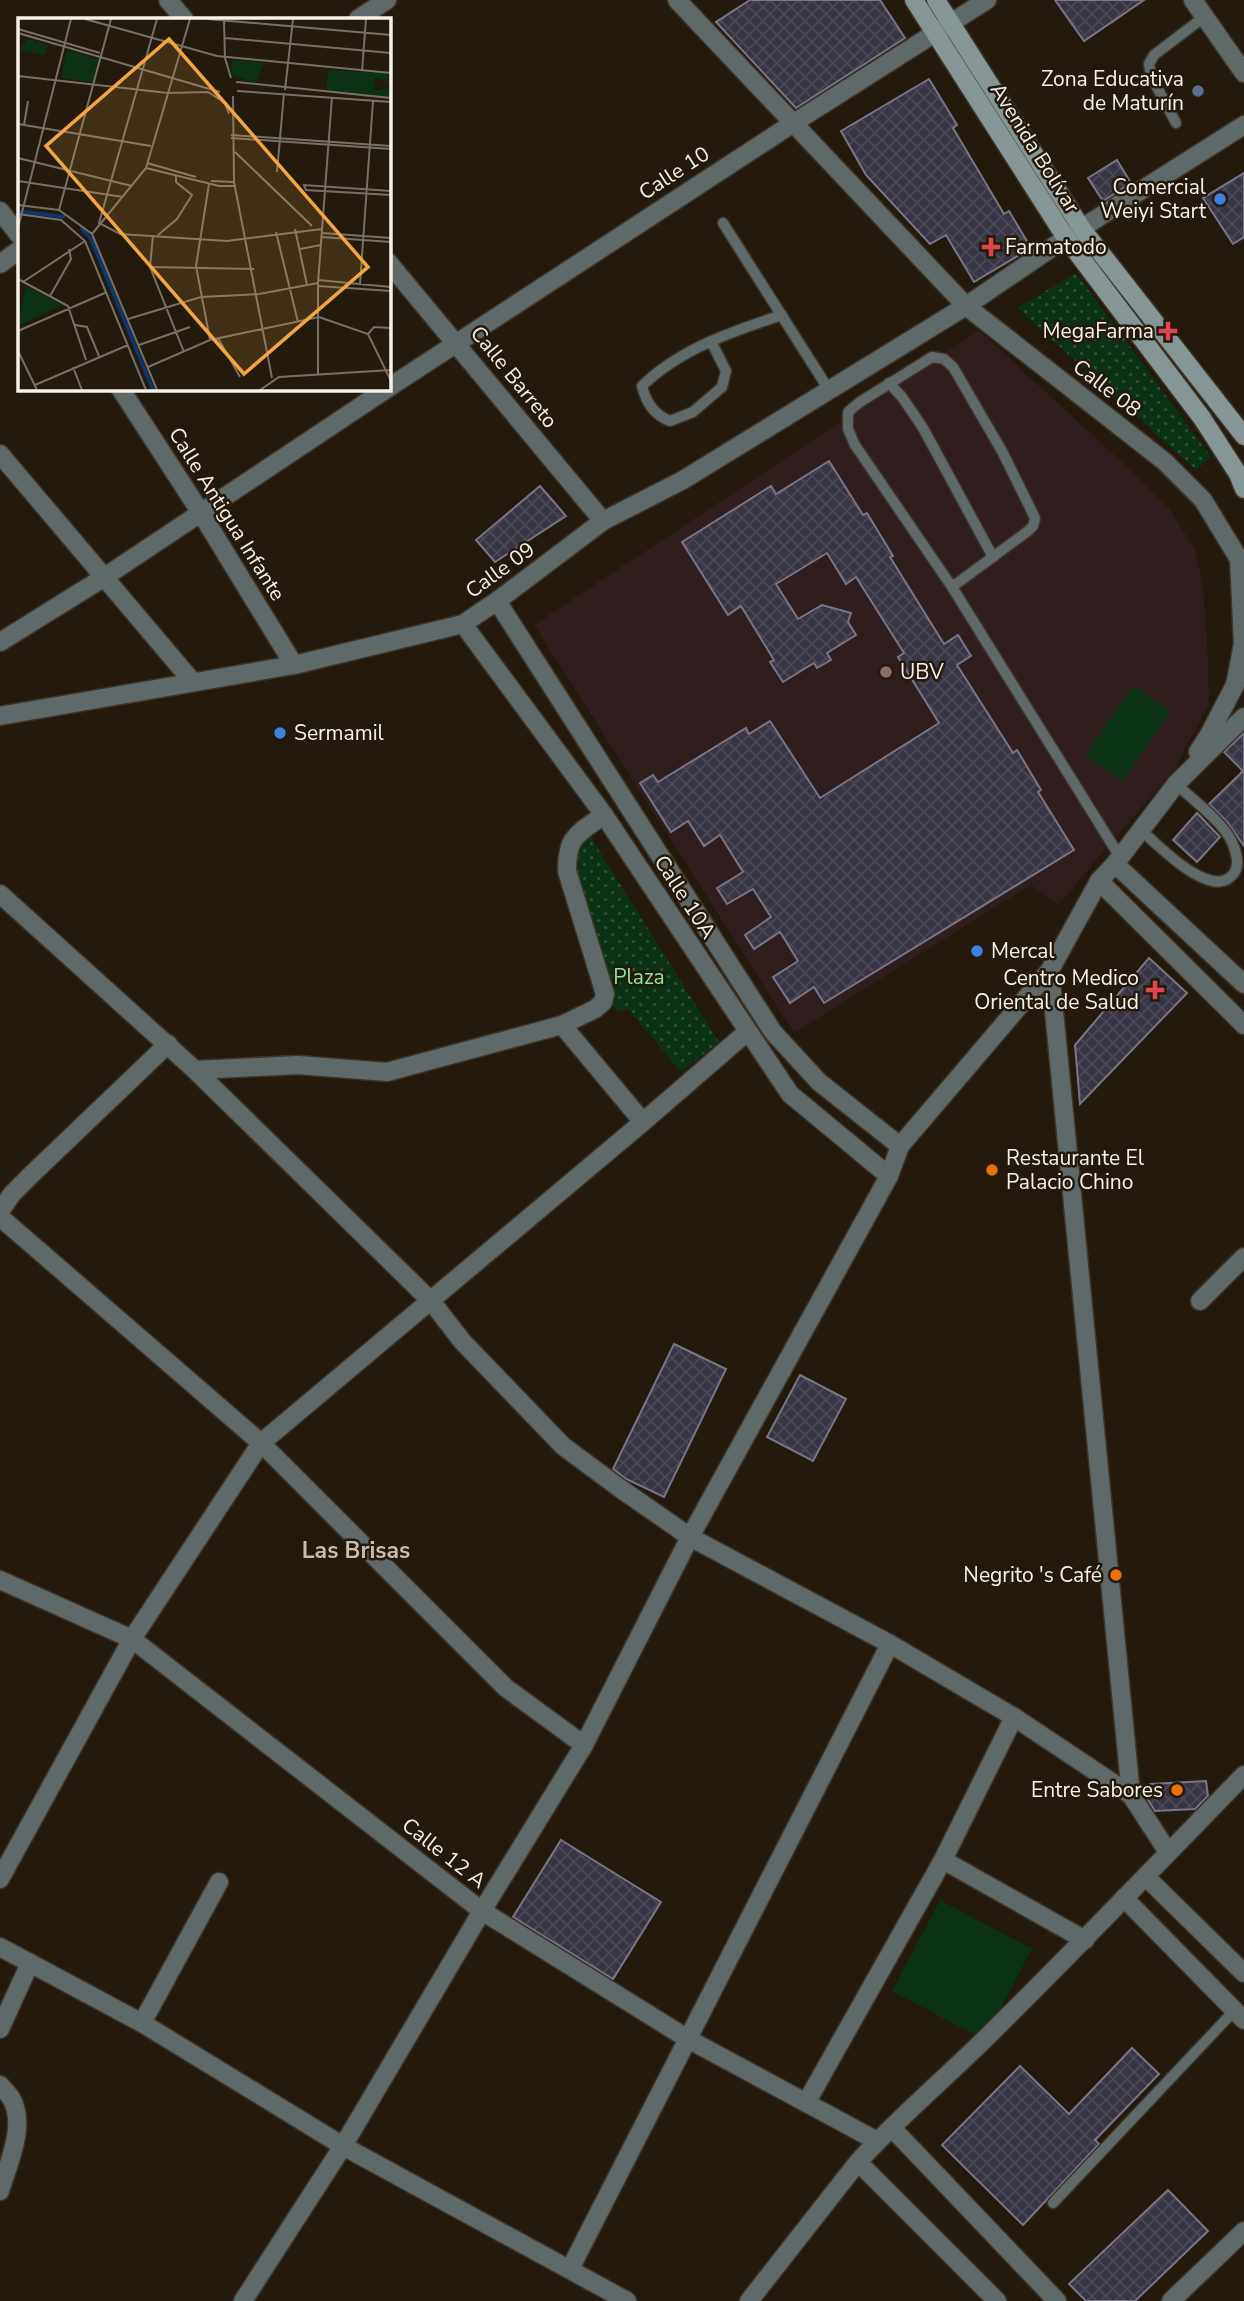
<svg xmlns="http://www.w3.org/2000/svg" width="1244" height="2301" viewBox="0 0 1244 2301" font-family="'Nunito Sans',sans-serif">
	<defs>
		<pattern id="park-dots" width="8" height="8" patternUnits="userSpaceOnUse" patternTransform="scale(1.75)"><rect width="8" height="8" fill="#0c3215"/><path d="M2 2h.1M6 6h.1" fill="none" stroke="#305037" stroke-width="1.8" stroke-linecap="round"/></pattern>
		<pattern id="building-cross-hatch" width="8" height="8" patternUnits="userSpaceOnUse" patternTransform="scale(1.75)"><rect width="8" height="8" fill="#373443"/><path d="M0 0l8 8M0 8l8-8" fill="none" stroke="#4b4855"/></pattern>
	</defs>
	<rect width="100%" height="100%" fill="#231a0d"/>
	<!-- education -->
	<path fill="#301d1d" d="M 979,330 L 1137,476 L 1170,510 L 1195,549 L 1203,587 L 1207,639 L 1209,704 L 1174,770 L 1058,905 L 1031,885 L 794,1033 L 534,625 Z"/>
	<!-- grass -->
	<g fill="#0c3215">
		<path d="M 1134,685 L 1171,712 L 1122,781 L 1085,755 Z"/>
		<path d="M 940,1900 L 1032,1949 L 984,2040 L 892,1991 Z"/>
	</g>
	<!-- park -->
	<g fill="url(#park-dots)">
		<path d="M 1076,273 L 1211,457 L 1196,470 L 1017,308 Z"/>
		<path d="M 588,833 L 719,1042 L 681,1072 L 628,1009 L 615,1011 L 571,874 L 574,856 Z"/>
	</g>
	<!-- building -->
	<g fill="url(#building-cross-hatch)" stroke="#797586" stroke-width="2">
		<path d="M 750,0 L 880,0 L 905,38 L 796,108 L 716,22 Z"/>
		<path d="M 1055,0 L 1144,0 L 1084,41 Z"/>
		<path d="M 929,79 L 957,125 L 953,128 L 1004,214 L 1009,211 L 1031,248 L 974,282 L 946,235 L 930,244 L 866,175 L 841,131 Z"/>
		<path d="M 1117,160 L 1131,183 L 1103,201 L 1088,178 Z"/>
		<path d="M 1244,173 L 1244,237 L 1233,244 L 1203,198 Z"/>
		<path d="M 829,461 L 863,515 L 867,513 L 893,556 L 890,557 L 944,644 L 958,635 L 971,656 L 957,665 L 1013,753 L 1017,750 L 1041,790 L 1038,792 L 1074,850 L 824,1003 L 814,987 L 790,1003 L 773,977 L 798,961 L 780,932 L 754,949 L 745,935 L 771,917 L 753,889 L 727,904 L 717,888 L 743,872 L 720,835 L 704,846 L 688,821 L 671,832 L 640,783 L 653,775 L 658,782 L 746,728 L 749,734 L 770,721 L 820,798 L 939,723 L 898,657 L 904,653 L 856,577 L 846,584 L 827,553 L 776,584 L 798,619 L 822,605 L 851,613 L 848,622 L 856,635 L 827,653 L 831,660 L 817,668 L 814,663 L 783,682 L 770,662 L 774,660 L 741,606 L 728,615 L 682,542 L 771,486 L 776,494 Z"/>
		<path d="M 540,486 L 566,516 L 495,562 L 476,540 Z"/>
		<path d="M 1244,733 L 1244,846 L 1227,822 L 1209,804 L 1243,771 L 1224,752 Z"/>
		<path d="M 1197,813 L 1220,837 L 1197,862 L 1173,840 Z"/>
		<path d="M 1149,958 L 1187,993 L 1080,1104 L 1075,1045 Z"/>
		<path d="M 674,1344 L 726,1369 L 664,1497 L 626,1479 L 613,1469 Z"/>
		<path d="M 800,1375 L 846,1399 L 813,1461 L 767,1437 Z"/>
		<path d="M 1206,1781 L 1208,1796 L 1195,1809 L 1155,1811 L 1145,1795 L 1150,1784 Z"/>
		<path d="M 561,1840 L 661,1902 L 613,1979 L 513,1917 Z"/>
		<path d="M 1132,2048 L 1159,2074 L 1095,2140 L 1099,2144 L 1023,2225 L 942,2145 L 1020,2066 L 1069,2114 Z"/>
		<path d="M 1168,2190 L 1208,2231 L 1135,2301 L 1086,2301 L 1069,2284 Z"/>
	</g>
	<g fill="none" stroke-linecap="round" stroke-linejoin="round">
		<defs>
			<g id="lane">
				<path d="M 1176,123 L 1151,76 L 1149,64 L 1154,55 L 1204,17"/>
				<path d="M 723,223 L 829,390"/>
				<path d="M 711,341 L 726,371 L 722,387 L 693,412 L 670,421 C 654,415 646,403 642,386 C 680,349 733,331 782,315"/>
				<path d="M 889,383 L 902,397 L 923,428 L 993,557"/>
				<path d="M 952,587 L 1028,531 L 1033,526 L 1035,518 L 1003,453 L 953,367 L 944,359 L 932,357 L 860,402 L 848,412 L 848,429 L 855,445 L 952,587 L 1120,857"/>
				<path d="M 1141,830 C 1158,845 1213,903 1234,873 C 1240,865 1236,851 1232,842 C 1222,821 1193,800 1176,784"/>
				<path d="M 1053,2203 L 1234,2011"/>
			</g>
			<g id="street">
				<path d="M 168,0 L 184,19"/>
				<path d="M 677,0 L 966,306 L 1164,461 L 1203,500 L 1239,559 L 1243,644 L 1235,685 L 1209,735 L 1198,752"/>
				<path d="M 1193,0 L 1244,73"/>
				<path d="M 358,19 L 387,0"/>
				<path d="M 0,211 L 19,235"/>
				<path d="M 388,262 L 603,521"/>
				<path d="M 0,264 L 19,250"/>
				<path d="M 120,388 L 201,513 L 294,665"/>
				<path d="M 388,388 L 792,124 L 987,0"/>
				<path d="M 0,454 L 192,681"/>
				<path d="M 497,601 L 773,1032 L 819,1082 L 900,1146"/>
				<path d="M 463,624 L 604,815 L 790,1094 L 889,1176"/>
				<path d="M 0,642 L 103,578 L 388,388"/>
				<path d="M 0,716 L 294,665 L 463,624 L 497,601 L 603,521 L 683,480 L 966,306 L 1066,238 L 1244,125"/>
				<path d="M 1115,864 L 1244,984"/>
				<path d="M 1099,881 L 1244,1025"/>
				<path d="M 0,894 L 195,1070 L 431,1301 L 462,1341 L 563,1446 L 621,1489 L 690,1537 L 890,1644 L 1014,1717 L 1131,1795 L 1168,1852"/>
				<path d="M 1050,970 L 1131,1795"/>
				<path d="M 562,1025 L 643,1122"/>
				<path d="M 195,1070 L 298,1065 L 387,1072 L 562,1025 L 595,1009 L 603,1002 L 605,994 L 567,871 C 567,836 577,834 604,815"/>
				<path d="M 0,1211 L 12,1194 L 32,1174 L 168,1044"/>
				<path d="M 0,1217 L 261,1443 L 506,1688 L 584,1745"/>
				<path d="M 1200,1301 L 1244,1257"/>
				<path d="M 0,1580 L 132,1639 L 482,1911 L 688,2039 L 877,2141"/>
				<path d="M 943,1860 L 1085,1940"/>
				<path d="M 1146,1877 L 1244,1973"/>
				<path d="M 0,1879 L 132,1639 L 261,1443 L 643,1122 L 747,1032"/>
				<path d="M 1124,1898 L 1244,2020"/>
				<path d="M 0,1947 L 142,2023 L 343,2146 L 627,2301"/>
				<path d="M 142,2023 L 219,1882"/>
				<path d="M 0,2029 L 30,1963"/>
				<path d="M 0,2085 C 3,2089 8,2093 11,2098 C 27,2125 8,2164 0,2191"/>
				<path d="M 806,2103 L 943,1860 L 1014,1717"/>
				<path d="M 892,2128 L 1057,2301"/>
				<path d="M 858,2162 L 997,2301"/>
				<path d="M 570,2269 L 890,1644"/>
				<path d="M 243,2301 L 343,2146 L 482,1911 L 584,1745 L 690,1537 L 889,1176 L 900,1146 L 1050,970 L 1099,881 L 1115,864 L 1176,784 L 1244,717"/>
				<path d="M 749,2301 L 858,2162 C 899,2117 947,2077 991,2033 C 1077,1948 1160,1861 1244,1775"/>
				<path d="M 1171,2301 L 1244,2231"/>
			</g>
			<g id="secondary">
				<path d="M 914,0 L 1066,238 L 1202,418 L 1238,474 L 1244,489"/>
				<path d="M 936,0 L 1082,229 L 1244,436"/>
			</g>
		</defs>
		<!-- lane casing -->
		<use href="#lane" stroke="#3d3427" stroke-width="13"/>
		<!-- street casing -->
		<use href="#street" stroke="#3d3427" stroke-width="21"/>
		<!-- secondary casing -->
		<use href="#secondary" stroke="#3d3427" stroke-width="21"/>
		<!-- lane -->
		<use href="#lane" stroke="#5f696a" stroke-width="10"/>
		<!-- street -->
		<use href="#street" stroke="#5f696a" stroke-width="18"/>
		<!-- secondary -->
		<use href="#secondary" stroke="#869697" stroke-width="18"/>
	</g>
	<!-- markers -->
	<circle fill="#5c6f8a" stroke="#231a0d" stroke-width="2.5" cx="1198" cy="91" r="7"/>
	<g fill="#3f7fe0" stroke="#231a0d" stroke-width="2.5">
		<circle cx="1220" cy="199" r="7"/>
		<circle cx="280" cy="733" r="7"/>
		<circle cx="977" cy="951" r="7"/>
	</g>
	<g fill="#e0444e" stroke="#231a0d" stroke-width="2.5">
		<path d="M987.5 236.5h7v7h7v7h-7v7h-7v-7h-7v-7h7z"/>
		<path d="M1164.5 320.5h7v7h7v7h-7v7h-7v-7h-7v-7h7z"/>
		<path d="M1151.5 979.5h7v7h7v7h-7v7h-7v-7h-7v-7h7z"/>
	</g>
	<circle fill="#8d6e63" stroke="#231a0d" stroke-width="2.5" cx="886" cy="672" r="7"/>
	<g fill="#e8710a" stroke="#231a0d" stroke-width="2.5">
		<circle cx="992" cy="1170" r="7"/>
		<circle cx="1116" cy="1575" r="7"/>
		<circle cx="1177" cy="1790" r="7"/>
	</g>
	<g text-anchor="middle" stroke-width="5" stroke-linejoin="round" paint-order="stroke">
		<!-- poi labels -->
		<g font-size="21" fill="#f8f1e9" stroke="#231a0d" text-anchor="end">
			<text x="1184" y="86">Zona Educativa<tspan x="1184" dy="24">de Maturín</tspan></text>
			<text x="1206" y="194">Comercial<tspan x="1206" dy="24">Weiyi Start</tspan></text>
			<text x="1005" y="254" text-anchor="start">Farmatodo</text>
			<text x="1154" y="338">MegaFarma</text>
			<text x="900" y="679" text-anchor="start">UBV</text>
			<text x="294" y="740" text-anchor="start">Sermamil</text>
			<text x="991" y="958" text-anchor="start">Mercal</text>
			<text x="1139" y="985">Centro Medico<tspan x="1139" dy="24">Oriental de Salud</tspan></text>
			<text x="1006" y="1165" text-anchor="start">Restaurante El<tspan x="1006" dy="24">Palacio Chino</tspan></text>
			<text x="1102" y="1582">Negrito 's Café</text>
			<text x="1163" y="1797">Entre Sabores</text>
		</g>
		<!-- street labels -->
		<g font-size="21" fill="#f8f1e9" stroke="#231a0d">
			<text transform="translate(1035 148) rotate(58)" y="7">Avenida Bolívar</text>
			<text transform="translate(674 173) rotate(-33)" y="7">Calle 10</text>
			<text transform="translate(514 377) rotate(51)" y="7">Calle Barreto</text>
			<text transform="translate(1107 388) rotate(38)" y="7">Calle 08</text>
			<text transform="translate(227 514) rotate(58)" y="7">Calle Antigua Infante</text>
			<text transform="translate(500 570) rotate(-36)" y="7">Calle 09</text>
			<text transform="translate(685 897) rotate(57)" y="7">Calle 10A</text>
			<text transform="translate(444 1853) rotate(38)" y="7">Calle 12 A</text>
		</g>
		<!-- park labels -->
		<g font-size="21" fill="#89e899" stroke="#231a0d">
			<text x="639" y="984">Plaza</text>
		</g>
		<!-- neighbourhood labels -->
		<g font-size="23" font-weight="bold" fill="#c9bcac" stroke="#231a0d">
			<text x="356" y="1558">Las Brisas</text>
		</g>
	</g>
	<!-- overview -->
	<g transform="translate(18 18)">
		<rect width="373" height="373" fill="#231a0d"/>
		<path d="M 9,21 L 29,26 L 27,37 L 2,32 ZM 49,32 L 83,42 L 75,64 L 43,60 ZM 214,42 L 246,45 L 238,65 L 213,57 ZM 310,52 L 373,56 L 372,64 L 357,60 L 356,72 L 371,71 L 373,79 L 308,74 ZM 8,268 L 44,287 L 0,308 Z" fill="#0c3215"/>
		<path fill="none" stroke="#0b3672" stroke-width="3.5" d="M 0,193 L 47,199M 63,210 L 73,221 L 135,372"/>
		<path fill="none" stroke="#787065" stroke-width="2" d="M 67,1 L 199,38 L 373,55M 139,1 L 81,205 L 102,216 L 209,223 L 304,211M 189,1 L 373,17M 206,3 L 207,40 L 213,60M 0,11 L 82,35M 0,15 L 202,74M 207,20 L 373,35M 344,53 L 348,1M 0,58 L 150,75 L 190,74 L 207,85 L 211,96M 218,64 L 373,80M 267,72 L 275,1M 219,73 L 373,84M 215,78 L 216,164 L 254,360M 0,106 L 133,128M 6,107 L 10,83M 213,117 L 373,128M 213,120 L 373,131M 217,134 L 294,208M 0,140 L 114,168M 129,145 L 178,159M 128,150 L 201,168 L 218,168M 259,154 L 266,75M 0,163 L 105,179M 193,163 L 216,164M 191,166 L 178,248 L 192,322M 373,173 L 286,167 L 288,172 L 373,177M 0,187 L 41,192 L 74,216 L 139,372M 41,192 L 93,1M 0,196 L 43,202 L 67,223 L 128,372M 0,210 L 53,1M 277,211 L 289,267M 258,214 L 280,304M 304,215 L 373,220M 74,216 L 128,150 L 172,1M 135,217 L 132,249 L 166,334M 140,217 L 159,201 L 174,177 L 158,164 L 158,157M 303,219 L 373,224M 282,231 L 303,227M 132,249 L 236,251M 0,261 L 50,288 L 68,342M 300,262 L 373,269M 5,264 L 67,223M 342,266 L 355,83M 300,268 L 373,273M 32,278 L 53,241 L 51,231M 110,301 L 183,279 L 241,276 L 300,265M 57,307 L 69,309 L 81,338M 0,313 L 89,274M 350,316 L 356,309 L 373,310M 200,320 L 222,359M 121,327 L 172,309M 0,333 L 19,372M 55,349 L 64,372M 130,349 L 192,322 L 301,299 L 350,316 L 373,363M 300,356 L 300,265 L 314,79M 17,367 L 110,327M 242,372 L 261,359 L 373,352"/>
		<path fill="#f2a541" fill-opacity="0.15" stroke="#f2a541" stroke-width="3.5" d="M 151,21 L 350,249 L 226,356 L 28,128 Z"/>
		<rect width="373" height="373" fill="none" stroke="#f8f1e9" stroke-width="3.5"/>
	</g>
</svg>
